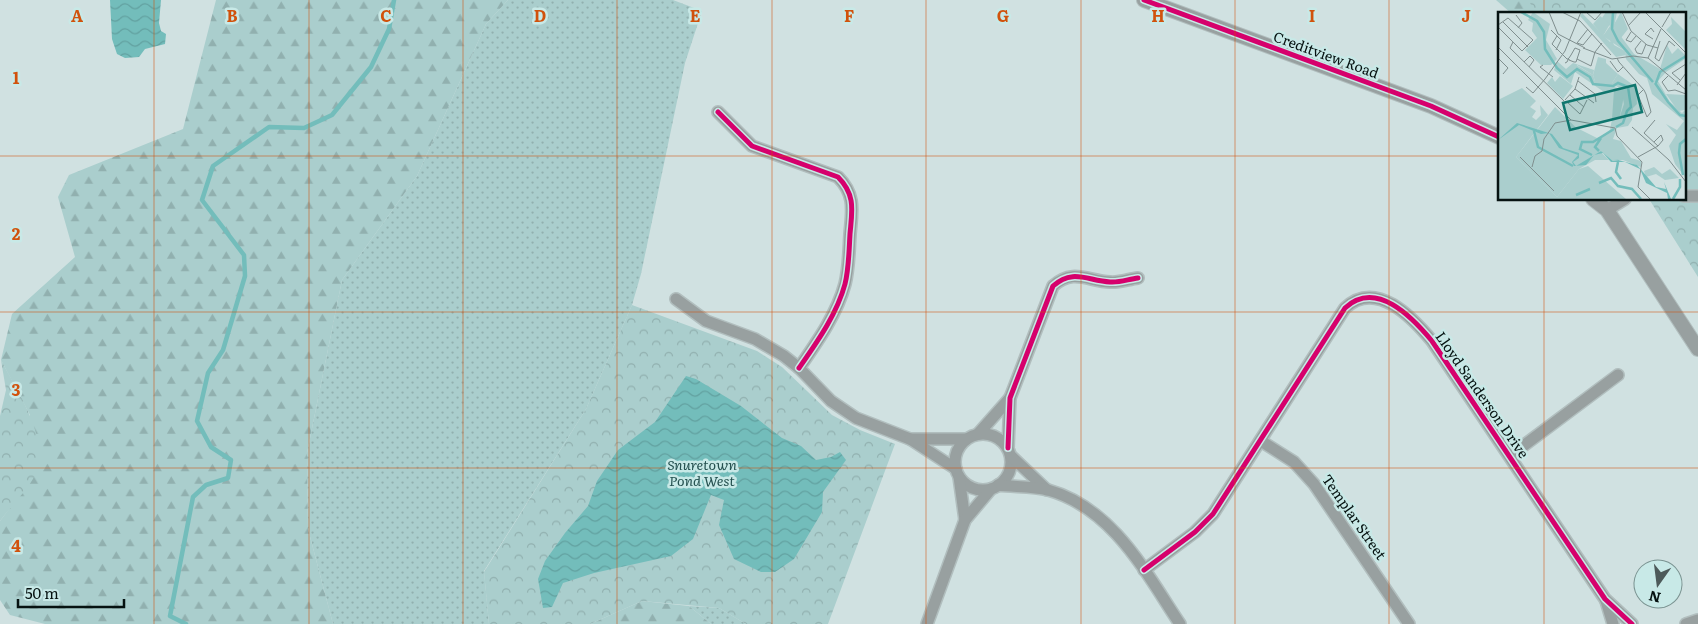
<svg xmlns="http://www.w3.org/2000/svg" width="1698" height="624" viewBox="0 0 1698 624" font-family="Literata,serif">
	<defs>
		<pattern id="grass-dots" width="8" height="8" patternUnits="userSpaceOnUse" patternTransform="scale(1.25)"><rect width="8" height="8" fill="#aacecd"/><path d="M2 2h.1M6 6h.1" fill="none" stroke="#91b0af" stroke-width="1.8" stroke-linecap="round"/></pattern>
		<pattern id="forest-firs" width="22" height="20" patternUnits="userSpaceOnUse" patternTransform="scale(1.25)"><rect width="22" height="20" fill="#aacecd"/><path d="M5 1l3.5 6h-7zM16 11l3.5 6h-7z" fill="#91b0af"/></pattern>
		<pattern id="park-crowns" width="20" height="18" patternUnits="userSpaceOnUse" patternTransform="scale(1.25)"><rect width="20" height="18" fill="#aacecd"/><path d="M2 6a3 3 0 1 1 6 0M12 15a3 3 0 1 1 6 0" fill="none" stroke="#91b0af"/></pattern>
		<pattern id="water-waves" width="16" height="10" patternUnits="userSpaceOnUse" patternTransform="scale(1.25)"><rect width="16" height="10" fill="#73bdbb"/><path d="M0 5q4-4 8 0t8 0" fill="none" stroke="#62a1a0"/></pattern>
	</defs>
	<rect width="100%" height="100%" fill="#d0e1e1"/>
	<!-- grass -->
	<g fill="url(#grass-dots)">
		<path d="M 508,0 L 673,0 L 702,11 L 685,63 L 641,274 L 632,305 L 586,409 L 484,571 L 489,624 L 333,624 L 308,529 L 307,453 L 342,280 L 417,176 L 486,24 Z"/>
		<path d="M 689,606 L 719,608 L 746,624 L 711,624 Z"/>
	</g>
	<!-- forest -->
	<g fill="url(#forest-firs)">
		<path d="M 216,0 L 508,0 L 486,24 L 417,176 L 342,280 L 307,453 L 308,529 L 333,624 L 45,624 L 10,615 L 0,600 L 0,521 L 12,505 L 30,415 L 1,360 L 12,314 L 75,257 L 58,197 L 69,175 L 183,129 Z"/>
		<path d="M 1496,0 L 1611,0 L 1596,14 L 1512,14 Z"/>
		<path d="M 642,601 L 689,606 L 711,624 L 590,624 Z"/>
	</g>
	<!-- park -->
	<g fill="url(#park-crowns)">
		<path d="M 1528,0 L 1698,0 L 1698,277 L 1649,199 L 1684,199 L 1684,14 L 1537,14 Z"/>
		<path d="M 632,305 L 757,351 L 782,367 L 832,415 L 860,430 L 895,444 L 828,624 L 746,624 L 719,608 L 642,601 L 590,624 L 489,624 L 484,572 L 586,409 Z"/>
		<path d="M 1,360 C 16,389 52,442 35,475 C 27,491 11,506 0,521 L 0,416 L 6,390 Z"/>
	</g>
	<!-- water -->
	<g fill="url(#water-waves)">
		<path d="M 110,0 L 161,0 L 159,23 L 161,31 L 166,34 L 165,44 L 145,49 L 139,57 L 125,58 L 117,54 L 112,39 Z"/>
		<path d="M 686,376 L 696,379 L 741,406 L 782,438 L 801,446 L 816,460 L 831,457 L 840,452 L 846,460 L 823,492 L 822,512 L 794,559 L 775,572 L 761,572 L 734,559 L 719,525 L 724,500 L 711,495 L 693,539 L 671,556 L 594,573 L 563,583 L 552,607 L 543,608 L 538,579 L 545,561 L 565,533 L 588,506 L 597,481 L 618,450 L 655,422 Z"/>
	</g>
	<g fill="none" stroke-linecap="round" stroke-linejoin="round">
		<!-- stream -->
		<path stroke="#73bdbb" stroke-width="4.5" d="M 186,624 L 170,616 L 193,497 L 206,485 L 228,478 L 231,460 L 211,447 L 197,421 L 208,373 L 223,350 L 245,276 L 244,255 L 202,200 L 213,166 L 269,127 L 304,128 L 332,115 L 371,67 L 389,29 L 394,0"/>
		<defs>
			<g id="minor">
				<path d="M 718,112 L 752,146 L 838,177 C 856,195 852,211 850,234 C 849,250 849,268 845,284 C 837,314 817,342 799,368"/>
				<path d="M 1684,196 L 1698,196"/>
				<path d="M 1607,210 L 1625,199"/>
				<path d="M 676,299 L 706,321 L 755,339 L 784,356 L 799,368 L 831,401 L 856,418 L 910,439 L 956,469"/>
				<circle cx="983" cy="462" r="28"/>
				<path d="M 978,434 L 1010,398"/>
				<path d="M 910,439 L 966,439"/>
				<path d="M 1261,441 L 1294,462 L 1314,484 L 1409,624"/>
				<path d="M 1008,448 L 1010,398 L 1053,286 C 1073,268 1088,281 1110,282 C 1119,283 1129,279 1138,278"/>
				<path d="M 1511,455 L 1618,375"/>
				<path d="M 1011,456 L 1047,490"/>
				<path d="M 959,477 L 965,520"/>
				<path d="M 998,485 C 1014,487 1033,486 1048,490 C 1113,508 1146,573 1180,624"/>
				<path d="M 1144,570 L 1195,532 L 1213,514 L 1345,308 C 1376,279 1412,317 1432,341 L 1605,599 L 1632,624"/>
				<path d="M 1606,601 L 1613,624"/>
				<path d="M 927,624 L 965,520 L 991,489"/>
				<path d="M 1686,624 L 1698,620"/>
			</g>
			<g id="tertiary">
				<path d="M 1144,0 L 1431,106 L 1499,137"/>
				<path d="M 1593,199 L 1607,210 L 1698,349"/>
			</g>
		</defs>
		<!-- minor casing -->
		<use href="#minor" stroke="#b1bebe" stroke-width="14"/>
		<!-- tertiary casing -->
		<use href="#tertiary" stroke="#b1bebe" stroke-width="16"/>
		<!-- minor -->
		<use href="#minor" stroke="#98a0a0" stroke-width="11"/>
		<!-- tertiary -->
		<use href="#tertiary" stroke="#98a0a0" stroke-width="14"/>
		<defs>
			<g id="cycleway">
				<path d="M 1144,0 L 1431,106 L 1499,137"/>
				<path d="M 718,112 L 752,146 L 838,177 C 856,195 852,211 850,234 C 849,250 849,268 845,284 C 837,314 817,342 799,368"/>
				<path d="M 1008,448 L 1010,398 L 1053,286 C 1073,268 1088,281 1110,282 C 1119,283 1129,279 1138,278"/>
				<path d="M 1144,570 L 1195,532 L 1213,514 L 1345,308 C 1376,279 1412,317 1432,341 L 1605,599 L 1632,624"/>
			</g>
		</defs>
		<!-- cycleway casing -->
		<use href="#cycleway" stroke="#c8e9e7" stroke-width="8"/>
		<!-- cycleway -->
		<use href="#cycleway" stroke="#d6006c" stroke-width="5"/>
	</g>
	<!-- grid -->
	<path fill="none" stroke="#d1520c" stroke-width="1" stroke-opacity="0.55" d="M 154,0 L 154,624M 309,0 L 309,624M 463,0 L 463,624M 617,0 L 617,624M 772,0 L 772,624M 926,0 L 926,624M 1081,0 L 1081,624M 1235,0 L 1235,624M 1389,0 L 1389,624M 1544,0 L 1544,14M 0,156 L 1499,156M 1684,156 L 1698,156M 1544,199 L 1544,624M 0,312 L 1698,312M 0,468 L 1698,468"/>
	<g text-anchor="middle" stroke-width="5" stroke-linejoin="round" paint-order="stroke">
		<!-- street labels -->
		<g font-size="14" fill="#061211" stroke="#c8e9e7">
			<text transform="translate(1326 55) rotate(20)" y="5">Creditview Road</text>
			<text transform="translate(1482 395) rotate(55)" y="5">Lloyd Sanderson Drive</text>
			<text transform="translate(1354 517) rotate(55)" y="5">Templar Street</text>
		</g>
		<!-- park labels -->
		<g font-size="14" font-style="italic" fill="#24504f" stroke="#c8e9e7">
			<text x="702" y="470">Snuretown<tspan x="702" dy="16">Pond West</tspan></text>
		</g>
	</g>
	<!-- overview -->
	<g transform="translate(1498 12)">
		<rect width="188" height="188" fill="#d0e1e1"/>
		<path d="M 84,1 L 112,30 L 114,27 L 116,33 L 127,39 L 128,43 L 118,45 L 82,4 ZM 59,49 L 68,57 L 75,51 L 96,58 L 95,63 L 79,53 L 73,72 L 56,58 ZM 116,75 L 123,77 L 126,84 L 121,108 L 114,107 L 116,78 L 114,78 ZM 24,76 L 38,89 L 32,95 L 38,99 L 34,105 L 38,108 L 43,103 L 42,93 L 50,103 L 18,145 L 59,185 L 81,157 L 90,154 L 128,187 L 0,187 L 0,88 Z" fill="#aacecd"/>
		<path d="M 35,0 L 52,12 L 48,28 L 59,47 L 53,53 L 43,53 L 27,38 L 39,26 L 34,19 L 35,11 L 30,8 ZM 108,0 L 119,0 L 116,15 L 136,42 L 162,57 L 169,33 L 174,42 L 180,36 L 187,43 L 187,47 L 168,60 L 160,69 L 172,90 L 184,101 L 187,98 L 187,165 L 177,152 L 171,134 L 178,123 L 168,112 L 179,118 L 186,109 L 154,82 L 149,66 L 141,62 L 128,47 L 127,39 L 105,24 L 112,14 L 104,6 ZM 78,53 L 95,63 L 97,69 L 114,71 L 120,62 L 138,75 L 139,92 L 135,96 L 134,108 L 130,114 L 119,116 L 115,127 L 123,129 L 133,146 L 143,149 L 143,155 L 125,148 L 115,149 L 103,139 L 97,140 L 77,115 L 99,126 L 106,124 L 112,118 L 114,107 L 121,107 L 126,92 L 123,77 L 118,74 L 110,81 L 106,80 L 77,60 ZM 156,155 L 164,162 L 172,157 L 181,166 L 167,168 L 158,162 L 148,165 L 146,159 Z" fill="#aacecd"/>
		<path d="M 123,0 L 130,17 L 123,26 L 115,14 ZM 102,4 L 112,12 L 105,24 L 95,12 ZM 173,5 L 187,19 L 187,37 L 168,18 L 174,12 ZM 100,45 L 108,47 L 108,51 L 120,62 L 114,71 L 102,72 L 97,69 L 95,63 ZM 62,64 L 75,74 L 65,87 L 49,71 L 54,65 L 57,70 ZM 168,82 L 187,83 L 187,98 L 180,99 ZM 57,95 L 111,148 L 97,148 L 81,157 L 59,185 L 18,145 Z" fill="#aacecd"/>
		<path d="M 19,111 L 54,122 L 65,136 L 81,141 L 81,146 L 75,150 L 78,154 L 103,139 L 115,149 L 121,148 L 116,147 L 139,153 L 158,175 L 168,177 L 166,170 L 173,187 L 170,187 L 169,181 L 148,171 L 142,157 L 127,150 L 113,150 L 105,141 L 96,143 L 88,153 L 76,154 L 74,150 L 80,143 L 61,136 L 51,121 L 43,122 L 21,113 L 0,128 Z" fill="#73bdbb"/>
		<path fill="none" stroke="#73bdbb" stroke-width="2.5" d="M 23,0 L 39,9 L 46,20 L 47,37 L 59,56 L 69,65 L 79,57 L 92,65 L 95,72 L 115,74 L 120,71 L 130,75 L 133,95 L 129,99 L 125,111 L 118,115M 115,0 L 114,17 L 120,29 L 155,70M 157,71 L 170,90 L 182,103 L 188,104M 158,71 L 162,60 L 188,44M 36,119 L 40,135 L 75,154M 101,139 L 97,135 L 103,126M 94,143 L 82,137 L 84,130 L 95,130 L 116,117M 120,150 L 118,160 L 123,167M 185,163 L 181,141 L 182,132 L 188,127M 101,171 L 113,166 L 120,174 L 134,177 L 143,187M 78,183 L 92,177M 175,187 L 182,175 L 182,167"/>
		<path fill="none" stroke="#7f8e8e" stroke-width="1" d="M 51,0 L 60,22 L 87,36M 64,0 L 82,9 L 113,43M 88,0 L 97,8 L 104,0M 124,0 L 133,19 L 149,33 L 160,36M 147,0 L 188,41M 18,3 L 24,11 L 20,16M 5,10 L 30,35M 0,13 L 10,6 L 35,28 L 24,39 L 0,15M 130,14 L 143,0M 164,15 L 173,0M 90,17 L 79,31 L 85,33 L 94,22M 53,18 L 63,28 L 58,38M 133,20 L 128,28 L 133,30 L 138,24M 59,24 L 54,32 L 69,47 L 71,47 L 71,48 L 76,50 L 78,50 L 82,38 L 77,36 L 73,43 L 71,46 L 70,47 L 70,48 L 69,50 L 67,51M 155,27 L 147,22 L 153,16 L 156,20M 143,29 L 137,37 L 139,41 L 144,42 L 148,32M 162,29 L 157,46 L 161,49 L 171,29 L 177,34M 15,30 L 12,36 L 66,89M 0,35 L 73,108 L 117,116 L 119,124 L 144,150 L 140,175 L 152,187M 85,36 L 114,47 L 135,44 L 150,46 L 188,78M 0,46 L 10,56 L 5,62M 119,46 L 121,50 L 146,78 L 148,82 L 153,100 L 149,105 L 140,83 L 145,78M 150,46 L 163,17M 79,47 L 93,54 L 97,40 L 104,31M 112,49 L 120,60 L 125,55M 26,50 L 32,44 L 36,48 L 31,55M 45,53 L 42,55 L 55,65M 170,64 L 164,70 L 170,79 L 177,78 L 188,82M 182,68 L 174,61 L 188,52M 80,69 L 97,82 L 98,90M 179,73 L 188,61M 28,75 L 35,81 L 47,67 L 67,39 L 83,0M 77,77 L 96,91M 72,83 L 86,95M 67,88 L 77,77 L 81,65M 68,89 L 82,102 L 89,88M 157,108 L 146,121 L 160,134M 134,115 L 171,148 L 188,170M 22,145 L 56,179M 140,145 L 160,134 L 165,128 L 163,123 L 156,130M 34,155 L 37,144 L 44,139 L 46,127 L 57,111 L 73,108"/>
		<path fill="#0f766e" fill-opacity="0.15" stroke="#0f766e" stroke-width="2.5" d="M 137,73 L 144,100 L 72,118 L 65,91 Z"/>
		<rect width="188" height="188" fill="none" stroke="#061211" stroke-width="2.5"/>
	</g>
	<g font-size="16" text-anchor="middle" font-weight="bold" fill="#d1520c" stroke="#c8e9e7" stroke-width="5" stroke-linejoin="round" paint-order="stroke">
		<text x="77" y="22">A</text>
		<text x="232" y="22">B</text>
		<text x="386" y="22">C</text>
		<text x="540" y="22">D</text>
		<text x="695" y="22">E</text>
		<text x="849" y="22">F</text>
		<text x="1003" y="22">G</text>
		<text x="1158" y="22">H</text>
		<text x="1312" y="22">I</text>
		<text x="1466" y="22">J</text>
		<text x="16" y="84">1</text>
		<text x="16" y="240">2</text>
		<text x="16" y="396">3</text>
		<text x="16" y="552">4</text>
	</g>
	<!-- north arrow -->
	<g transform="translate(1658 584) rotate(194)"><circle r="24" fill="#c8e9e7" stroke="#7a9391"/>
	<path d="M0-4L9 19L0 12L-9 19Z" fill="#4d5a5a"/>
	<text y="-8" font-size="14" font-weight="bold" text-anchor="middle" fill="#061211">N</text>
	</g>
	<!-- scale -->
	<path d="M18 599v8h106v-8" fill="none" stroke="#061211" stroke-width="2.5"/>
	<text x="25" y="599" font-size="15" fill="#061211" stroke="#c8e9e7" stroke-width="4" paint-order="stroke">50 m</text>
</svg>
